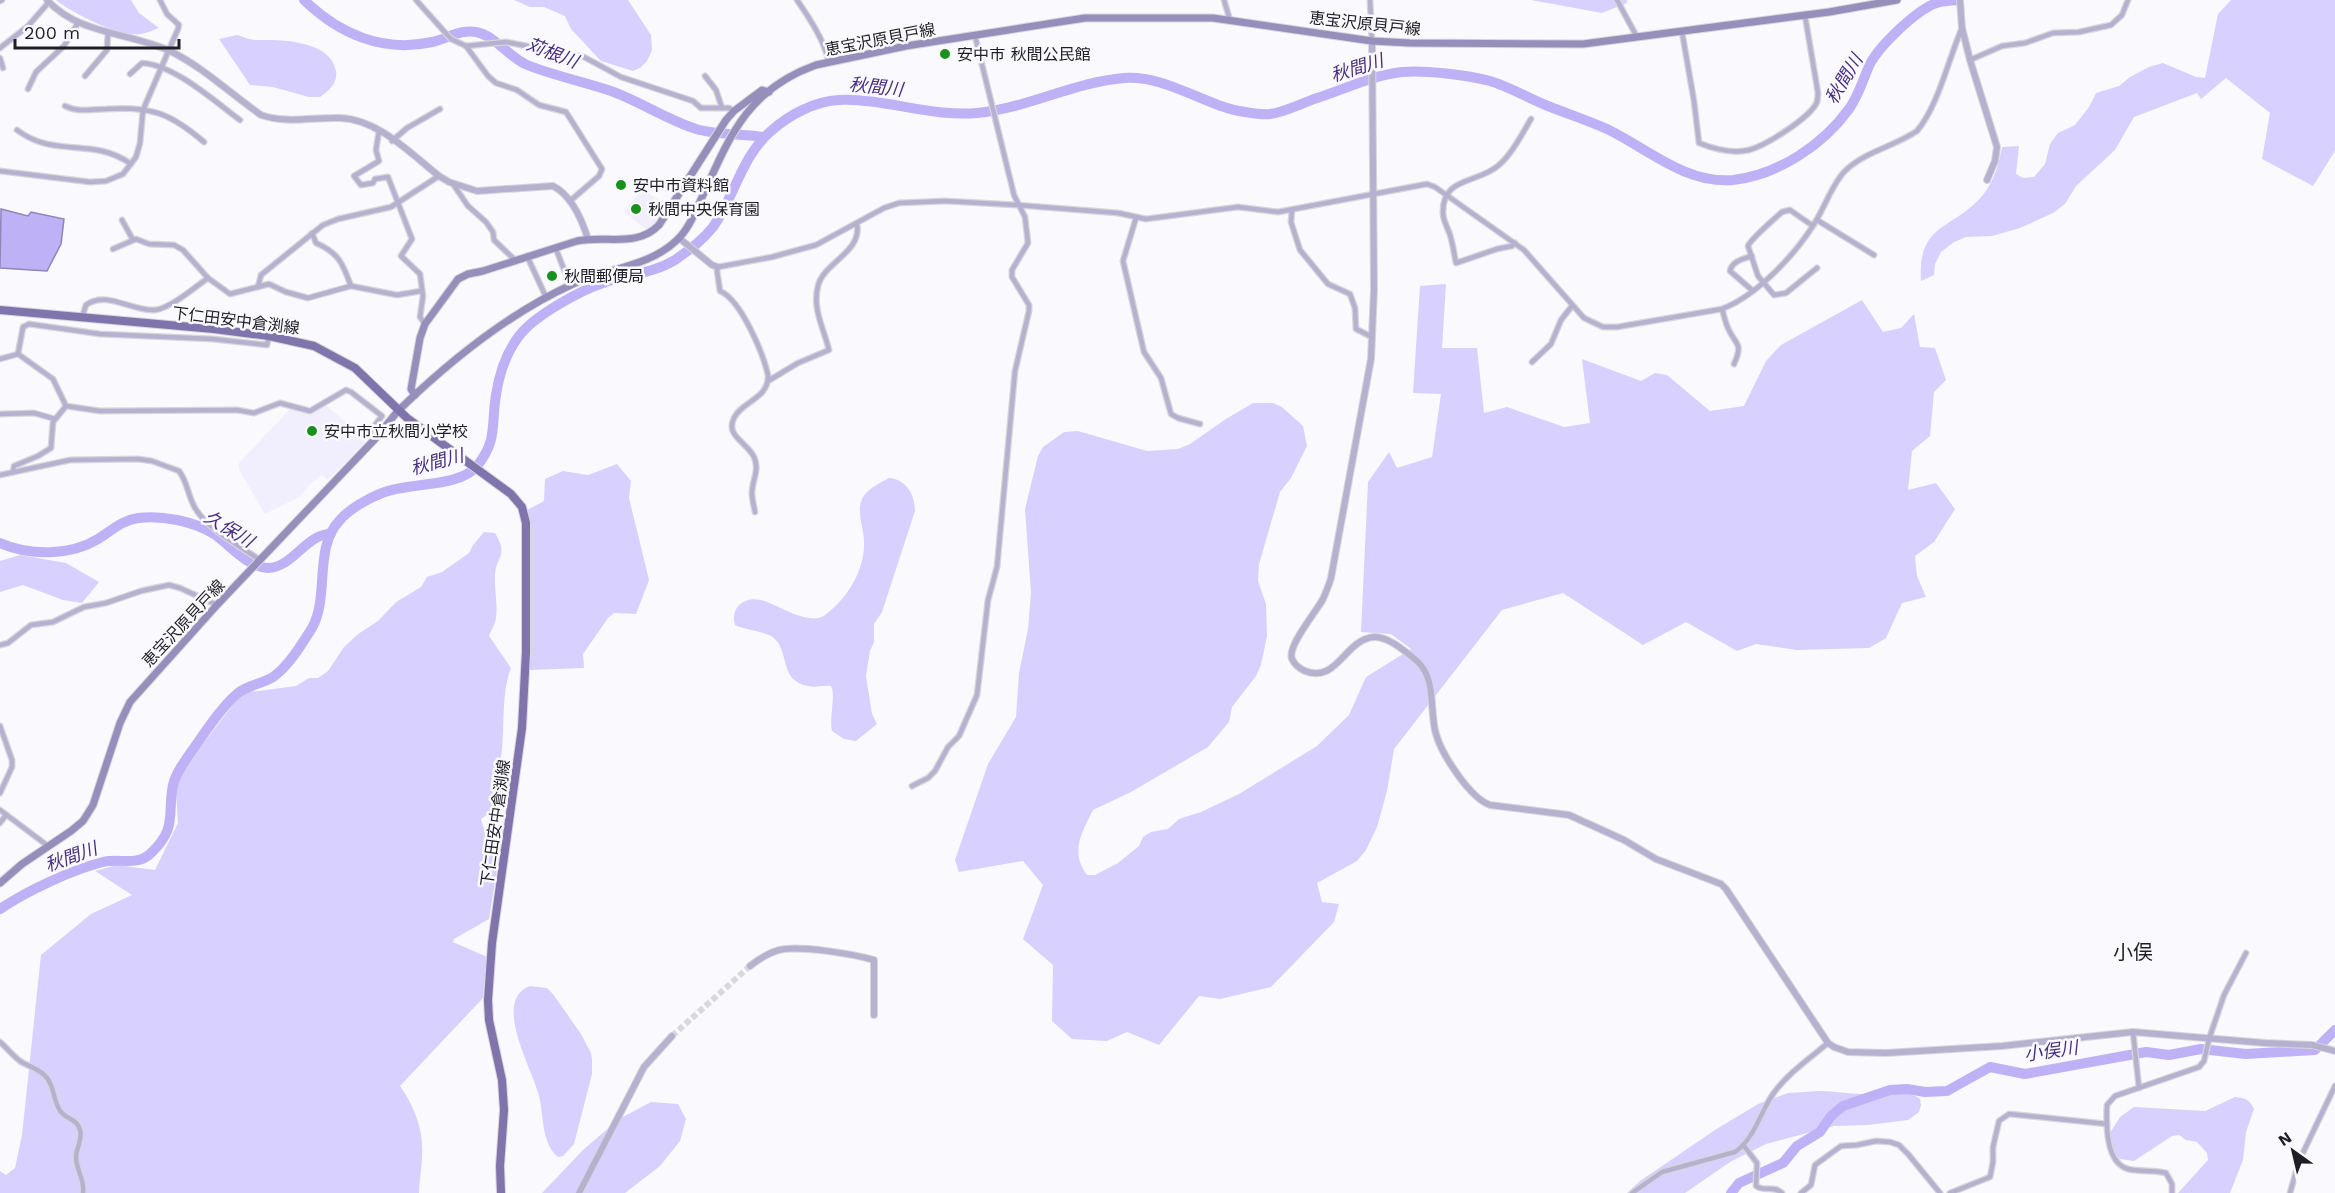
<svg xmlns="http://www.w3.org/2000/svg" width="2335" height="1193" viewBox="0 0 2335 1193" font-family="'Work Sans','Noto Sans JP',sans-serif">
	<rect width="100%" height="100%" fill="#faf9fd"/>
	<!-- built -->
	<g fill="#f1eefd">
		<path d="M 642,189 L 668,206 L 655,225 L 648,231 L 624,212 Z"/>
		<path d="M 325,405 L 345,421 L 345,427 L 363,438 L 365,443 L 328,480 L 322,475 L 310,484 L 301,496 L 265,514 L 239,469 L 239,463 L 291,408 L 307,413 L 314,412 Z"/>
	</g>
	<!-- green -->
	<g fill="#d8d0ff">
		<path d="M 56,0 L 131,0 L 139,13 L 159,28 C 153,30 147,33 140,34 C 119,37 72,13 56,0 Z"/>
		<path d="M 514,0 L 628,0 L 651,35 L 652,50 L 647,61 L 640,68 L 633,71 L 601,61 L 571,29 L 565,16 L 544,7 L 530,7 Z"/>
		<path d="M 1531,0 L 1627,0 L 1627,3 L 1602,13 Z"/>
		<path d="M 2231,0 L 2335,0 L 2335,151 L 2313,186 L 2262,159 L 2270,113 L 2226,78 L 2201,99 L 2197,93 L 2134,117 L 2115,150 L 2076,186 L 2065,204 L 2053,213 L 2020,228 L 1992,236 L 1966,237 L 1954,242 L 1941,252 L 1935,264 L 1934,275 L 1921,281 C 1917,222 1954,230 1983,195 C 1994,181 1999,164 2002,147 L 2019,146 L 2016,174 L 2023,178 L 2034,177 L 2045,164 L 2050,144 L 2058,133 L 2075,125 L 2089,107 L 2096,93 L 2119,86 L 2130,77 L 2149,67 L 2163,63 L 2196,77 L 2205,78 L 2218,14 Z"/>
		<path d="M 237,35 C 242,36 249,40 255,40 C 279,40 330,39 336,71 C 338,83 329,91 320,97 L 309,97 L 273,87 L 250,85 L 219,39 Z"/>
		<path d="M 1446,284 L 1442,348 L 1477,348 L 1484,413 L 1507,407 L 1564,427 L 1590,423 L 1582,359 L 1641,381 L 1655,373 L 1667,375 L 1710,411 L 1744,406 L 1766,361 L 1781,345 L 1862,300 L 1883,332 L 1901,328 L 1914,314 L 1920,347 L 1935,348 L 1946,380 L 1934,392 L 1930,436 L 1912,451 L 1908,490 L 1936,483 L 1955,509 L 1934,542 L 1915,556 L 1917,576 L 1926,597 L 1902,603 L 1886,638 L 1869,648 L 1797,650 L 1756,644 L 1737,651 L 1686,622 L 1643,645 L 1563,593 L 1502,610 L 1394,749 L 1387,791 L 1377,827 L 1366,850 L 1357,861 L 1317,883 L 1322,902 L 1339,904 L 1334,922 L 1271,987 L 1220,999 L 1199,996 L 1159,1045 L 1127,1032 L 1107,1041 L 1072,1039 L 1052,1021 L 1053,965 L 1023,939 L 1043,885 L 1023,861 L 959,872 L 955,860 L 988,764 L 1016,717 L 1019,673 L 1028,629 L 1031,593 L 1025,509 L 1038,456 L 1043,447 L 1064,432 L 1078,431 L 1147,451 L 1178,449 L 1190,444 L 1226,419 L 1253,403 L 1273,403 L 1282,407 L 1303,426 L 1307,446 L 1291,478 L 1280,492 L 1259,564 L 1258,581 L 1266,604 L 1267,636 L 1261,665 L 1256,676 L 1232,707 L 1229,722 L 1208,747 L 1131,792 L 1093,810 C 1081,834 1070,852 1087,875 L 1095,875 L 1118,863 L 1139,846 L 1143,837 L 1151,832 L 1168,829 L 1179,819 L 1201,812 L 1239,794 L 1317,746 L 1349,715 L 1366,677 L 1411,649 L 1391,634 L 1361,632 L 1368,482 L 1389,452 L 1397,468 L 1432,457 L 1441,394 L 1413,393 L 1420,286 Z"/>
		<path d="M 617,464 L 631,481 L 629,498 L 649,580 L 636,614 L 614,613 L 608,618 L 583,654 L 584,668 L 530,670 L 527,510 L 544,501 L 545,479 L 563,471 L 588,475 Z"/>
		<path d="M 889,478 C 906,479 915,495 915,511 L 882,612 L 874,624 L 874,642 L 870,651 L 866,676 L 872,714 L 877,724 L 856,741 L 844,739 L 832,731 C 829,718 836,695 831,686 C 823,685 816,688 808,686 C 779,680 790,655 775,639 C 767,631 747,631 735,625 C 730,608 744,596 761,600 C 777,604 809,627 825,615 C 850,597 869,563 863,532 C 861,520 857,508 863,497 C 869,488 880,483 889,478 Z"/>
		<path d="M 484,532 L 495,533 C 509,556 496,556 495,575 C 494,589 498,604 496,618 C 495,625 491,630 489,636 L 511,668 C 500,695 506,734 500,763 L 501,769 L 508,781 L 504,803 L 481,819 L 487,839 L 500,850 L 489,919 L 454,939 L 453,942 L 487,957 L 483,998 L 400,1086 C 414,1106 424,1130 422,1156 C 422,1168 419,1180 419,1193 L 0,1193 L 0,1171 L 6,1175 L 15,1168 L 22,1135 L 41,955 L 91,914 L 132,895 L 95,871 L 117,865 L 155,870 L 178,823 L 176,793 L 178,776 L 242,693 L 296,686 L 309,678 L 318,678 L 328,671 L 344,647 L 358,634 L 378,621 L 396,602 L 421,587 L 427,577 L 442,572 L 469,553 L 473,545 Z"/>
		<path d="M 20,555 L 66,563 L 99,582 L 82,603 L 63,600 L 23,585 L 0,592 L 0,561 Z"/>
		<path d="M 530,986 L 547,988 L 553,994 L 581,1034 L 591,1053 L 592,1060 L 592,1074 L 574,1144 L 563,1156 L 558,1157 C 541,1143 544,1115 539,1096 C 533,1070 491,1000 530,986 Z"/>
		<path d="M 1819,1091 C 1834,1091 1848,1094 1863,1094 C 1880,1094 1905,1088 1920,1099 L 1921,1105 L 1919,1112 L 1908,1120 L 1868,1125 L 1834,1126 L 1766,1144 L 1730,1162 L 1685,1193 L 1627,1193 L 1640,1181 L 1715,1130 L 1758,1104 L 1788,1093 Z"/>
		<path d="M 2235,1097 C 2246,1098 2250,1100 2254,1109 L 2246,1132 L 2243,1160 L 2230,1193 L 2178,1193 L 2208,1160 L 2207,1153 L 2197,1142 L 2186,1140 L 2179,1135 L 2172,1136 L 2134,1161 L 2120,1159 L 2113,1152 L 2110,1133 L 2120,1117 L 2134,1107 L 2205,1111 Z"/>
		<path d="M 651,1102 L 678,1104 L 686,1119 L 680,1141 L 660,1166 L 625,1193 L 542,1193 L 583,1150 L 619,1119 Z"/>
	</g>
	<!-- water -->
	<path fill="#bfb1f6" stroke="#8f85b7" stroke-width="1.5" d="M 1,209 L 28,216 L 31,212 L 64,219 L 61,244 L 47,271 L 0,268 Z"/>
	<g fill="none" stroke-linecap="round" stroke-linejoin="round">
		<!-- river -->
		<g stroke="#bfb1f6" stroke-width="10">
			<path d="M 304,0 C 339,34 383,53 432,42 C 447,39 460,29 476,32 C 494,35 508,56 525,64 C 551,75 581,81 608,90 C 638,100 665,119 696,129 C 717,135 742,134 764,137"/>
			<path d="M 0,543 C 30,556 70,556 98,539 C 111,531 122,520 138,518 C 161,515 194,521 214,534 C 230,545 247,567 268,568 C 288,568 301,545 318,537 C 322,535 327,534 331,533"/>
			<path d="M 0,909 C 27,891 71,870 103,862 C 120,858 137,866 150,854 C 178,828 167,815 173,785 C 176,773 184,762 191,752 C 204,734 221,707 238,693 C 248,685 262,684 273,677 C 288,667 302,644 312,628 C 330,596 313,548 340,520 C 349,509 369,498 382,493 C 409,482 459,488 477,466 C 498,440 491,424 496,395 C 499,375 506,353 519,336 C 534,316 579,291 603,283 C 627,274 652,274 675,260 C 689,250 702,241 713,227 C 735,196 741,157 771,131 C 789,115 815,101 839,100 C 884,98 930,117 977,113 C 1028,108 1074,82 1124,78 C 1167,75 1204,106 1245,112 C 1251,113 1263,115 1270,114 C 1285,112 1302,103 1317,98 C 1345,89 1373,75 1402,72 C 1425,70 1467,75 1490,81 C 1510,87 1528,98 1548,106 C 1568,114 1587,120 1607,129 C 1647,148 1685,184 1733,180 C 1778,175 1823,145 1849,109 C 1859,95 1863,79 1870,64 C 1880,45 1915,12 1934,4 C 1943,0 1949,1 1959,0"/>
			<path d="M 1731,1193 L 1739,1183 L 1783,1163 L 1797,1146 L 1820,1132 L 1831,1116 L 1843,1106 L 1890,1090 L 1907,1089 L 1925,1092 L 1947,1091 L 1990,1067 L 2025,1074 L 2146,1052 L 2169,1055 L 2201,1049 L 2246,1054 L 2315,1050 L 2335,1030"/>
		</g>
		<!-- tertiary-tunnel -->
		<path stroke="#d9d8dc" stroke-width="6" stroke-dasharray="6 3" stroke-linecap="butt" d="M 672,1036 L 750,966"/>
		<defs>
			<g id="minor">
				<path d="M 416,0 L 451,39 L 466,46 L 488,76 L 496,83 L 517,90 L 539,105 L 566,112 L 602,169 L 599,176 L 570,201"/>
				<path d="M 797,0 C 810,19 824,40 829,62"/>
				<path d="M 1224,0 L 1230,20"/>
				<path d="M 1370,0 L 1372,41"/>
				<path d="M 1617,0 L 1637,37"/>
				<path d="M 0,1 L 2,0"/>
				<path d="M 1682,32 L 1694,101 L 1699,143 C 1714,149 1732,154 1749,150 C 1765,146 1810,118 1817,102 C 1817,102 1818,94 1818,93 L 1805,16"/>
				<path d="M 466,46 L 506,42 L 584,57 L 621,77 L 693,101 L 701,108 L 729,108 L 734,111"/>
				<path d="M 0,48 L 28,26 L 49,2"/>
				<path d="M 0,58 L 3,68"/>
				<path d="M 1970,60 L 2002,46 L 2025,43 L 2053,33 L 2079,32 L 2111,25 L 2122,15 L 2128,0"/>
				<path d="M 130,74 L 142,63 C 175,65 214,101 240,120"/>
				<path d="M 85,76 L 107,50 L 108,33"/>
				<path d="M 705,76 L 716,90 L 722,108"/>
				<path d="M 28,89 L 36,72 L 64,46 L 78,23"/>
				<path d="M 65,106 C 79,113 92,109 106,109 C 151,106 170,113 204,142"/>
				<path d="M 17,130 C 55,159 91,136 131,164"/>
				<path d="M 379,131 L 376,150 L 379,161 L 354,176 L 361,185 L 373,183 L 375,179 L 388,177 L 412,239 L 401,256 L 420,274 L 423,296 L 420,317 L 425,324"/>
				<path d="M 392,141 L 407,128 L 440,109"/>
				<path d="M 0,171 L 90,182 L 106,181 L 123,174 L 136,157 L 140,143 L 143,110 L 178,29 L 179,25 L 167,14 L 160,0"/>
				<path d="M 453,184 L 468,206 L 486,222 L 493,232 L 494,240 L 515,260"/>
				<path d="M 1292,210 L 1291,222 L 1300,250 L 1328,284 L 1350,294 L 1355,308 L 1356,329 L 1372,337"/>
				<path d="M 1136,218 L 1123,261 L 1144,352 L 1161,378 L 1171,414 L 1178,418 L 1200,424"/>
				<path d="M 122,220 L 133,240"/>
				<path d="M 1817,220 L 1874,255"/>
				<path d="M 1813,226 L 1790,210 L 1782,212 C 1774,219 1751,239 1748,246 L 1758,276 L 1774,295 L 1786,293 L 1817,268"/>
				<path d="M 312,233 L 316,243 C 339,253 343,264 351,286"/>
				<path d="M 1515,243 L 1512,246 L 1497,249 L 1456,263 C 1454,254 1453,244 1450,235 C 1448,228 1443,221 1443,213 C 1442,176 1478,184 1499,165 C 1512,154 1522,134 1531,119"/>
				<path d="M 113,249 L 136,239 L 149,244 L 174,245 L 183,250 L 208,278 L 230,294 L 269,284 L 286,292 L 308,298 L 351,286 L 397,295 L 421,291"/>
				<path d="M 556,249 L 570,285"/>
				<path d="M 527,256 L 546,297"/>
				<path d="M 1752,256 C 1743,259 1732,261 1730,271 L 1753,291"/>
				<path d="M 258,287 L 261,275 L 323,225 L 338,219 L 391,207 L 439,176"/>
				<path d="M 1722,309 C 1724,315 1725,322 1728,328 C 1735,345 1744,342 1734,364"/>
				<path d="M 82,317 L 86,305 C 106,290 133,312 155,310 C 171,308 195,287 208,278"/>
				<path d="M 18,354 L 23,327 L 29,324 L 100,334 L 213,339 L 267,345 L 269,336"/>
				<path d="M 0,359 L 18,354 L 53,379 L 66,406 L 100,411 L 237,410 L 254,413 L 280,403 L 310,411 L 346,390 L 351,392 L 382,416 L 369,433 L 375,439"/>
				<path d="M 1532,362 L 1551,344 L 1561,320 L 1572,306"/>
				<path d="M 768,381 L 798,363 L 829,350 C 824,329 812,309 818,286 C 823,263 862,252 857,225"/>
				<path d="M 0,414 L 34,413 L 55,419"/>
				<path d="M 13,472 L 14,466 L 38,456 L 51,448 L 53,422 L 66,406"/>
				<path d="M 0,475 L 70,460 L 138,459 L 152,461 L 179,471 C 187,481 188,495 194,506 C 205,528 240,546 260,560"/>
				<path d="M 755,512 C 754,506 752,500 752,493 C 752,480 760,470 754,457 C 747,442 725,436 734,418 C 742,401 769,399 768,375 C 763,353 741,300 720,291 L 717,271 L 718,267 L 772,257 L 816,245 L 884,208 L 899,203 L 945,201 L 1017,205 L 1118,213 L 1146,219 L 1238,207 L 1278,212 L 1427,184 L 1435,187 L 1524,250 L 1584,318 L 1603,327 L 1617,327 L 1722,309 C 1758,295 1798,252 1817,219 C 1826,204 1833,183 1845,171 C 1864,152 1895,146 1917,131 C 1939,104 1948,60 1962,28"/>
				<path d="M 0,645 L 8,643 L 31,625 L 53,622 L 84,607 L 106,603 L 141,591 L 169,585 L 180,588 L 217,605"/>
				<path d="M 0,726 L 12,760 L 12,767 L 0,793"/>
				<path d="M 912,786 L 928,778 L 935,771 L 948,747 L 959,736 L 977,695 L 988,600 L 997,567 L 1015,371 L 1029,311 L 1029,305 L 1012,277 L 1012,270 L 1028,243 L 1025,217 L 1014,195 L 975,36"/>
				<path d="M 0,810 L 48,846"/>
				<path d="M 0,823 L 6,815"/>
				<path d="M 2133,1032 L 2139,1088"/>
				<path d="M 0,1042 C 7,1048 13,1056 20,1061 C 29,1067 39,1068 47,1078 C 55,1088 53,1102 61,1112 C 67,1119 78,1120 80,1130 C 83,1140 76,1148 76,1157 C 76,1170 85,1179 83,1193"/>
				<path d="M 1744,1146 L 1757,1163 L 1756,1186 C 1764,1192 1774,1185 1782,1193"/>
				<path d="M 1632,1193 L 1662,1172 L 1735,1152 C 1754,1139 1760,1113 1773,1094 C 1787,1074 1810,1058 1828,1043"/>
				<path d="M 1801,1193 L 1811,1185 L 1815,1165 L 1841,1146 L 1857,1145 L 1876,1141 L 1890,1142 L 1899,1145 L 1908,1154 L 1940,1193"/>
				<path d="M 1950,1193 L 1990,1177 L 1993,1162 L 1993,1147 L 1999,1121 L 2009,1114 L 2107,1124"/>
				<path d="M 2172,1193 L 2172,1184 L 2166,1173 C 2154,1170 2141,1172 2128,1169 C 2106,1163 2106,1124 2107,1105 L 2115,1096 L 2199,1067 L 2204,1061 L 2209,1039 L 2224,995 L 2246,953"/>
				<path d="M 2290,1193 L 2299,1161 L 2335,1086"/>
			</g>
			<g id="tertiary">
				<path d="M 47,0 C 79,35 129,32 170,51 C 203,67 231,94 261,115 C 287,124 313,117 340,118 C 378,119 411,154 439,176 L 449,182 L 477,191 L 553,186 C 571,195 582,220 588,239"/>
				<path d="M 1960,0 L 1962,28 L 1970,60 L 1997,147 L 1995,161 L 1987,180"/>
				<path d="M 1372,41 L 1374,290 L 1371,359 L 1331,578 C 1329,585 1326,592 1323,599 C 1316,612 1287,646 1292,659 C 1295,665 1300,669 1305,671 C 1337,684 1345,639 1374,637 C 1388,636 1406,652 1417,661 C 1437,679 1429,711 1436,734 C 1442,755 1470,798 1490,805 L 1569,815 L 1624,840 L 1656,859 L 1721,884 L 1726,889 L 1828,1043 L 1834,1047 L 1848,1052 L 1886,1053 L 2002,1046 L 2133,1032 L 2265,1043 L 2312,1045 L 2335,1051"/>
				<path d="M 679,238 L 712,265 L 718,267"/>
				<path d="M 750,966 C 759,959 768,953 779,950 C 799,945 853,954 874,960 L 874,1015"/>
				<path d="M 579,1193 L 644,1067 L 672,1036"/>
			</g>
			<g id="secondary">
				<path d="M 415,395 L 411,389 L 420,338 L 425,324 L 458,279 L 468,274 L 483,271 L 577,241 C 606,235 637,248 659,225 L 726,120 L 734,111 L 762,90 L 769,92"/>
				<path d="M 0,883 L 22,864 L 71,831 L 83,821 L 93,805 L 120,723 L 130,702 L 217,605 L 375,439 C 384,429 392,417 401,408 C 452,359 509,313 573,284 C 608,268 649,267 677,240 C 690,228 696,209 704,193 C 731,133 749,89 816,65 L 906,46 L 1085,18 L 1213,18 L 1372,41 L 1410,43 L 1583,44 L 1829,12 L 1897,0"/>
			</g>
			<path id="primary" d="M 0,310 L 214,329 L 269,336 L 314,346 L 355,368 L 407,418 L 511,494 L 522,507 L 526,523 L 526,652 L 522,728 L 492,943 L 488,1000 L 489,1020 L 502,1080 L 504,1110 L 500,1166 L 501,1193"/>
		</defs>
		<!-- minor casing -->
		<use href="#minor" stroke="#d7d6da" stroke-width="7"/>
		<!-- tertiary casing -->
		<use href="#tertiary" stroke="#d7d6da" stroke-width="8"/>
		<!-- secondary casing -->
		<use href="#secondary" stroke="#d7d6da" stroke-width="9"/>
		<!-- primary casing -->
		<use href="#primary" stroke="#d7d6da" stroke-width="10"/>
		<!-- minor -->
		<use href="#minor" stroke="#b7b1d0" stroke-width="4.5"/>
		<!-- tertiary -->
		<use href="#tertiary" stroke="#b7b1d0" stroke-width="6"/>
		<!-- secondary -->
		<use href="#secondary" stroke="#968ebb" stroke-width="7"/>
		<!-- primary -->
		<use href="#primary" stroke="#7f74ab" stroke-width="8"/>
	</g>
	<!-- markers -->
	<g fill="#1a911d" stroke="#faf9fd" stroke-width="2">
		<circle cx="945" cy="54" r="6"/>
		<circle cx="621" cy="185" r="6"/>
		<circle cx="636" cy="209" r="6"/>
		<circle cx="552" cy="276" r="6"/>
		<circle cx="312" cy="431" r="6"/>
	</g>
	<g text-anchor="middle" stroke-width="5" stroke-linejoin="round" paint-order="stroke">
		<!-- street labels -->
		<g font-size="16" fill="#1f1e24" stroke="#faf9fd">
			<text transform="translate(1365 23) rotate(6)" y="6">恵宝沢原貝戸線</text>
			<text transform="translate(880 39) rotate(-11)" y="6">恵宝沢原貝戸線</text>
			<text transform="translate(236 320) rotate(7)" y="6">下仁田安中倉渕線</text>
			<text transform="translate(183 623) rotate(-47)" y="6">恵宝沢原貝戸線</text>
			<text transform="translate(495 823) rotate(-82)" y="6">下仁田安中倉渕線</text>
		</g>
		<!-- poi labels -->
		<g font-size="16" fill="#1f1e24" stroke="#faf9fd" text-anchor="start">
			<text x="957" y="60">安中市 秋間公民館</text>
			<text x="633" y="191">安中市資料館</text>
			<text x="648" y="215">秋間中央保育園</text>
			<text x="564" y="282">秋間郵便局</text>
			<text x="324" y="437">安中市立秋間小学校</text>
		</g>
		<!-- water labels -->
		<g font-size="18" font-style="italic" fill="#462e7e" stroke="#faf9fd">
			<text transform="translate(552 53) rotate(21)" y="6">苅根川</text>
			<text transform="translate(1357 68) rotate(-17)" y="6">秋間川</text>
			<text transform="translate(1844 79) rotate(-59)" y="6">秋間川</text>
			<text transform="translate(876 87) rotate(6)" y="6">秋間川</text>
			<text transform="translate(437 462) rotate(-15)" y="6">秋間川</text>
			<text transform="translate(229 529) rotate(31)" y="6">久保川</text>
			<text transform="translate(71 857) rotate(-20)" y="6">秋間川</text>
			<text transform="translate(2051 1051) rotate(-8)" y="6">小俣川</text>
		</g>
		<!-- quarter labels -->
		<g font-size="20" fill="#1f1e24" stroke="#faf9fd">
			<text x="2133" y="959">小俣</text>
		</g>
	</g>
	<!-- north arrow -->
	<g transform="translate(2293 1151) rotate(326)" stroke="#faf9fd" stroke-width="4.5" paint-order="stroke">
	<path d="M0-4.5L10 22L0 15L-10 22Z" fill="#1f1e24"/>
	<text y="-9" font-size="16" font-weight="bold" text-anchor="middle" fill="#1f1e24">N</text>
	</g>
	<!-- scale -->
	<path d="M15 39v9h164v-9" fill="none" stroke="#1f1e24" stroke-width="3"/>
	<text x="24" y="39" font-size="18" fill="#1f1e24" stroke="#faf9fd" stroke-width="4.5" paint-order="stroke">200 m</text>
</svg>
